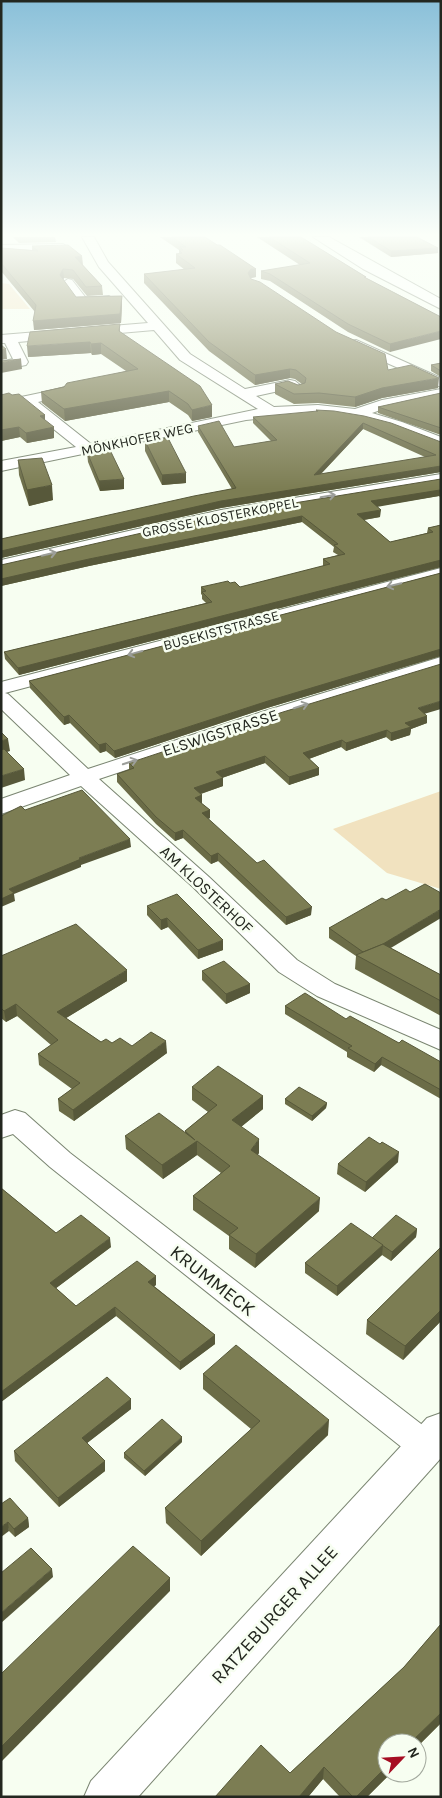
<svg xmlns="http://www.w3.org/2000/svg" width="442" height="1798" viewBox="0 0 442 1798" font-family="Karla,sans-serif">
	<rect width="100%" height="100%" fill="#f7fef1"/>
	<!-- green -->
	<g fill="#f1e2bf">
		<path d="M 1,283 L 9,284 L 30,309 L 1,309 Z"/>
		<path d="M 441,791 L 441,889 L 387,873 L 333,829 Z"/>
	</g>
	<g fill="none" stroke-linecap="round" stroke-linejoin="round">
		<defs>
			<g id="minor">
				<path d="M 82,237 L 94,237 L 108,262 L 190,354 L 245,389 L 290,380 L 295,381 L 305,389 L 303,392 L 298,393 L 288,389 L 256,396 L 274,407 L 318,405 L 355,409 L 382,400 L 441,389 L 441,397 L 386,408 L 372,413 L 402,422 L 441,437 L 441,448 L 391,428 L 364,420 L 334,415 L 300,414 L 246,420 L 1,471 L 1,461 L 76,447 L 21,403 L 19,400 L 21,397 L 26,396 L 59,389 L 64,390 L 66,393 L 64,396 L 38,402 L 91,444 L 258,409 L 180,360 L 154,330 L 18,342 L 28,362 L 26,365 L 1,370 L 1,362 L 13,359 L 5,343 L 1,343 L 1,335 L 148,323 L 99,267 Z"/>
				<path d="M 63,244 L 69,248 L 67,250 L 1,253 L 1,245 Z"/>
				<path d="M 68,279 L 72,280 L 86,298 L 109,296 L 115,300 L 109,304 L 78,305 L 62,283 Z"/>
				<path d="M 356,340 L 441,378 L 441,387 L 351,347 L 349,344 L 351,341 Z"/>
				<path d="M 441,474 L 441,484 L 221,520 L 1,570 L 1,560 L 221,510 Z"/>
				<path d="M 441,568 L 441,578 L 5,693 L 8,694 L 88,769 L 268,710 L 441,657 L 441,669 L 282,718 L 99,779 L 209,877 L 297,960 L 335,984 L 441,1030 L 441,1050 L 317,996 L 279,972 L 193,887 L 81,786 L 1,814 L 1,799 L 70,775 L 1,709 L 1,682 Z"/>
				<path d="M 15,1110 L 25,1113 L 70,1153 L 438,1437 C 442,1444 442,1450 438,1457 L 426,1462 L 414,1457 L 50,1167 L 13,1134 L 1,1138 L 1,1115 Z"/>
			</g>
			<g id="major">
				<path d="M 313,237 L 329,237 L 441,299 L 441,309 L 363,269 Z"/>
				<path d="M 441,1413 L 441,1458 L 138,1797 L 84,1797 L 91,1781 L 427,1418 Z"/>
			</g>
		</defs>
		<!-- minor casing -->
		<use href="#minor" stroke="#7a8571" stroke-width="2"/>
		<!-- major casing -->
		<use href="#major" stroke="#7a8571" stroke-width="2"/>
		<!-- minor -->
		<use href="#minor" fill="#fff" fill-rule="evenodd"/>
		<!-- major -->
		<use href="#major" fill="#fff" fill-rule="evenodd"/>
	</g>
	<!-- wall -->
	<g fill="#6b6c47" fill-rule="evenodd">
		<path d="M 13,237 L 55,237 L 56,242 L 19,243 Z"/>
		<path d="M 160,237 L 205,237 L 256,269 L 256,277 L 250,278 L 388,370 L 438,388 L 382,398 L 355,407 L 318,403 L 294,404 L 275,394 L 275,384 L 298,385 L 302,384 L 295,379 L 290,378 L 255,385 L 209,351 L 144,283 L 144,274 L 185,270 L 176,263 L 176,254 L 179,254 L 179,250 Z"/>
		<path d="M 257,237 L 301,237 L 366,277 L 366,278 L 441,317 L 390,352 L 348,332 L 270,281 L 261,279 L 261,271 L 300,265 Z"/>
		<path d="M 359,237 L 417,237 L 438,253 L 391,257 Z"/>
		<path d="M 32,246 L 83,265 L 102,286 L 103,295 L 87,296 L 73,279 L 64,278 L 63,280 L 76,297 L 122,296 L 122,305 L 121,323 L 34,330 L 35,312 L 1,271 L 1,248 L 32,250 Z"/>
		<path d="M 120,324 L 120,332 L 212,417 L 192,421 L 188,415 L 169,402 L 65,421 L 42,403 L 41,392 L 126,371 L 101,354 L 92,355 L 91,353 L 28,357 Z"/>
		<path d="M 441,363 L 441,377 L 431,371 L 431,365 Z"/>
		<path d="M 441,393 L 441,435 L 378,413 L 378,407 Z"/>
		<path d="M 1,395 L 45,415 L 45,420 L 54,438 L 27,443 L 20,437 L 1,441 Z"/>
		<path d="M 316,410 L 441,442 L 441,472 L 221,508 L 1,558 L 1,539 L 232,489 L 198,432 L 198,426 L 234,447 L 271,441 L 253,423 L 253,417 L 316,412 ZM 363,429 L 425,457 L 321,474 Z"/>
		<path d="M 145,441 L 186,483 L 162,485 L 145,451 Z"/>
		<path d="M 87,452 L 124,489 L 100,491 L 88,462 Z"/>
		<path d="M 18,460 L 53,500 L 29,506 L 19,475 Z"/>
		<path d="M 441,479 L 441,498 L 439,496 L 377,506 L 380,517 L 364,520 L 390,542 L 427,533 L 428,528 L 441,525 L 441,567 L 19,675 L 5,659 L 4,652 L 206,603 L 202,599 L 202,595 L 201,594 L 201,587 L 230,583 L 240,587 L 323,566 L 323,559 L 338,555 L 333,552 L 334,547 L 302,522 L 89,566 L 1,586 L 1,565 Z"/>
		<path d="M 441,573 L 441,656 L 267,708 L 115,758 L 106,751 L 100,753 L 70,723 L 64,725 L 30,688 L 29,681 Z"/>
		<path d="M 425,713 L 427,723 L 411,729 L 410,735 L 391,741 L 386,737 L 346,751 L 341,747 L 309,759 L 319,768 L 319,775 L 289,785 L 265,763 L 222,778 L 223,778 L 223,786 L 201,794 L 202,795 L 201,803 L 210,810 L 210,818 L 208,819 L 311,915 L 286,925 L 218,861 L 211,864 L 183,838 L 175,841 L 156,824 L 117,782 L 117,774 L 129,770 L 129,763 Z"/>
		<path d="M 410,892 L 391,948 L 441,975 L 441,1016 L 355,969 L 356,956 L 329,938 L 329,928 L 386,900 Z"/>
		<path d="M 147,906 L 223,950 L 198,959 L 168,927 L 161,930 L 147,915 Z"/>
		<path d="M 1,956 L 127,981 L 66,1018 L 101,1042 L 112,1043 L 167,1053 L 74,1121 L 59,1111 L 58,1099 L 72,1089 L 39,1065 L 38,1054 L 51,1045 L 17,1016 L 6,1022 L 1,1018 Z"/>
		<path d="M 202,971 L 250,984 L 250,993 L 226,1004 L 202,980 Z"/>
		<path d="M 285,1006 L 346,1019 L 441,1062 L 441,1099 L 381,1065 L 374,1072 L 347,1057 L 347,1052 L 285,1014 Z"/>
		<path d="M 192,1087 L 263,1096 L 263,1109 L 241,1127 L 259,1153 L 257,1155 L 319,1211 L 255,1268 L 229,1249 L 229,1236 L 193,1210 L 193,1196 L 221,1173 L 197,1155 L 163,1179 L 126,1149 L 125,1136 L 185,1133 L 185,1131 L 208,1112 L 192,1100 Z"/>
		<path d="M 285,1099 L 327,1103 L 326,1108 L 312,1121 L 285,1104 Z"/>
		<path d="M 398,1162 L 365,1192 L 337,1174 L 338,1164 Z"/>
		<path d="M 1,1188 L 56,1233 L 111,1247 L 56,1288 L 76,1306 L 156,1276 L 156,1285 L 154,1286 L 215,1335 L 215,1344 L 180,1370 L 116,1316 L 1,1402 Z"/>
		<path d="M 417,1229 L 416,1237 L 391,1261 L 382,1255 L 337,1296 L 305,1273 L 305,1263 L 372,1238 Z"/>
		<path d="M 441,1247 L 441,1321 L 403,1360 L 366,1334 L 367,1320 Z"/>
		<path d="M 203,1374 L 328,1435 L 201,1556 L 166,1523 L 165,1508 L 251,1429 L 203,1389 Z"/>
		<path d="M 131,1399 L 131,1409 L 87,1443 L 105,1461 L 105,1471 L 59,1507 L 15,1461 L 14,1451 Z"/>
		<path d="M 182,1442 L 145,1476 L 124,1458 L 124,1453 Z"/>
		<path d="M 1,1504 L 28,1518 L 29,1527 L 15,1537 L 9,1531 Z"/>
		<path d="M 441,1624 L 441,1723 L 417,1747 L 387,1773 L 391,1773 L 367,1797 L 340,1797 L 323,1779 L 308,1797 L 215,1797 L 290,1773 L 404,1667 Z"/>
	</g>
	<!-- shaded-wall -->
	<g fill="#57583a">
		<path d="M 438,248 L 438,253 L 391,257 L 391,251 Z"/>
		<path d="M 82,256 L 83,265 L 75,265 L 75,257 Z"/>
		<path d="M 63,269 L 64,278 L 60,284 L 60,275 Z"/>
		<path d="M 251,269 L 256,269 L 256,277 L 251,278 L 248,273 Z"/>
		<path d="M 122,296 L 122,305 L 121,323 L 34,330 L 33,321 Z"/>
		<path d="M 441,331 L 441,339 L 390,352 L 390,344 Z"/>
		<path d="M 90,342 L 91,353 L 28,357 L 27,346 Z"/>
		<path d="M 101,343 L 101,354 L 92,355 L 91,344 Z"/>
		<path d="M 6,349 L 7,359 L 1,360 L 1,350 Z"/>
		<path d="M 21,359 L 22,369 L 1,373 L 1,363 Z"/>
		<path d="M 290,369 L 290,378 L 255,385 L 255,375 Z"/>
		<path d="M 439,378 L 438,388 L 382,398 L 355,407 L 355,397 L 382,388 Z"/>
		<path d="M 169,391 L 169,402 L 65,421 L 64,409 Z"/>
		<path d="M 212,405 L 212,417 L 192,421 L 192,410 Z"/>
		<path d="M 45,415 L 45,425 L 40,416 Z"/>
		<path d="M 363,423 L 363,429 L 314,481 L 314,475 Z"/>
		<path d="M 19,427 L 20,437 L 1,441 L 1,430 Z"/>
		<path d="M 54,427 L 54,438 L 27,443 L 26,433 Z"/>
		<path d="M 441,466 L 441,472 L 221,508 L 1,558 L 1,551 L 221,501 Z"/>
		<path d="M 186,473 L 186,483 L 162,485 L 162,475 Z"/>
		<path d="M 124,479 L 124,489 L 100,491 L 99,481 Z"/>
		<path d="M 52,485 L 53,500 L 29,506 L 27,490 Z"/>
		<path d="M 440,490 L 439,496 L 371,508 L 371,501 Z"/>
		<path d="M 381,510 L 380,517 L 357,521 L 357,514 Z"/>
		<path d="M 302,516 L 302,522 L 89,566 L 1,586 L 1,579 L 89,559 Z"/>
		<path d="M 441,560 L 441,567 L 19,675 L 18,668 Z"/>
		<path d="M 441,649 L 441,656 L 267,708 L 115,758 L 114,751 L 268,701 Z"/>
		<path d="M 441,701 L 441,709 L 417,716 L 418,708 Z"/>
		<path d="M 69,715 L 70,723 L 64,725 L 64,717 Z"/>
		<path d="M 427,716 L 427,723 L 411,729 L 410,735 L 391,741 L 391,733 L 405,723 Z"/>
		<path d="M 387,730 L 386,737 L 346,751 L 346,743 Z"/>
		<path d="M 8,739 L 10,751 L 1,754 L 1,741 Z"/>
		<path d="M 342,740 L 341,747 L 303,761 L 303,753 Z"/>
		<path d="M 106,743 L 106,751 L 100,753 L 99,745 Z"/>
		<path d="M 265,756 L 265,763 L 216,780 L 216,772 Z"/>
		<path d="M 319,768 L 319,775 L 289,785 L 289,777 Z"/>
		<path d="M 24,769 L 25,780 L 1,788 L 1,776 Z"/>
		<path d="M 223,778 L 223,786 L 194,796 L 194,788 Z"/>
		<path d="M 202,795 L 202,803 L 195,806 L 195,798 Z"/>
		<path d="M 210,810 L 210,818 L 202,821 L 202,813 Z"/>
		<path d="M 183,830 L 183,838 L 175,841 L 175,833 Z"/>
		<path d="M 130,839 L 131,847 L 81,865 L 81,867 L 14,894 L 15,901 L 1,907 L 1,899 L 9,889 L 79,858 Z"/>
		<path d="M 218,853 L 218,861 L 211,864 L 211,856 Z"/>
		<path d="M 312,907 L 311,915 L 286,925 L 286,917 Z"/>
		<path d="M 441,909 L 441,918 L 369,961 L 366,954 Z"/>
		<path d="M 167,918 L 168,927 L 161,930 L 161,920 Z"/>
		<path d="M 223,940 L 223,950 L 198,959 L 198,950 Z"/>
		<path d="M 127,970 L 127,981 L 58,1023 L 57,1012 Z"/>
		<path d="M 250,984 L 250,993 L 226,1004 L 226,994 Z"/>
		<path d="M 16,1004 L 17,1016 L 6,1022 L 4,1011 Z"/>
		<path d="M 166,1041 L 167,1053 L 74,1121 L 73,1110 Z"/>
		<path d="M 382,1057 L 381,1065 L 374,1072 L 375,1064 Z"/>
		<path d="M 263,1096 L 263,1109 L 232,1134 L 232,1120 Z"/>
		<path d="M 327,1103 L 326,1108 L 312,1121 L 312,1116 Z"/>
		<path d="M 259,1139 L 259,1153 L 251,1164 L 251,1150 Z"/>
		<path d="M 197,1141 L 197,1155 L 163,1179 L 162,1165 Z"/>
		<path d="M 399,1152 L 398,1162 L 365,1192 L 366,1182 Z"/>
		<path d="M 320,1198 L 319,1211 L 255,1268 L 256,1254 Z"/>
		<path d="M 417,1229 L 416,1237 L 391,1261 L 392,1252 Z"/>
		<path d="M 110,1238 L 111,1247 L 51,1292 L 50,1283 Z"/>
		<path d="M 383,1245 L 382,1255 L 337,1296 L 337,1286 Z"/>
		<path d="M 156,1276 L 156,1285 L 149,1290 L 148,1282 Z"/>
		<path d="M 115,1307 L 116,1316 L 1,1402 L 1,1392 Z"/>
		<path d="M 441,1310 L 441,1321 L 403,1360 L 405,1346 Z"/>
		<path d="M 215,1335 L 215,1344 L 180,1370 L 180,1362 Z"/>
		<path d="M 131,1399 L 131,1409 L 82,1447 L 82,1438 Z"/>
		<path d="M 329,1420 L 328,1435 L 201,1556 L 201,1541 Z"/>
		<path d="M 182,1437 L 182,1442 L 145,1476 L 144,1471 Z"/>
		<path d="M 105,1461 L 105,1471 L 59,1507 L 58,1498 Z"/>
		<path d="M 28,1518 L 29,1527 L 15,1537 L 14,1529 Z"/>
		<path d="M 8,1522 L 9,1531 L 1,1537 L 1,1527 Z"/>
		<path d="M 52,1569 L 53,1577 L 1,1623 L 1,1613 Z"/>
		<path d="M 170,1578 L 170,1591 L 1,1762 L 1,1747 Z"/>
		<path d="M 441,1713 L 441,1723 L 417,1747 L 417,1743 L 410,1743 Z"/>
		<path d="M 387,1766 L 387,1773 L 391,1773 L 367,1797 L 356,1797 Z"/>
		<path d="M 324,1767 L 323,1779 L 308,1797 L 299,1797 Z"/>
	</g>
	<!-- building -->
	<g fill="#7c7d53" stroke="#57583a" fill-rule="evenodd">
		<path d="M 172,237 L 205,237 L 217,245 L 220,245 L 256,269 L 251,269 L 248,273 L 251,279 L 260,282 L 336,332 L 385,354 L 388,370 L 411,365 L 439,378 L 382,388 L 355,397 L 319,393 L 294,394 L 275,384 L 288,381 L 298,385 L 305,383 L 306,378 L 296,370 L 290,369 L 255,375 L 209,342 L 144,274 L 195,268 L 176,254 L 182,253 L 179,250 L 183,250 L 180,247 L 186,247 Z"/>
		<path d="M 269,237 L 301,237 L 366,277 L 364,277 L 441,317 L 441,331 L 390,344 L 348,324 L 270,274 L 261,271 L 310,263 Z"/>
		<path d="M 368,237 L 417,237 L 438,248 L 391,251 Z"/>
		<path d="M 68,245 L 82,256 L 75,257 L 102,286 L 86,287 L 73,270 L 63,269 L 60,275 L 76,297 L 122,296 L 120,314 L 33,321 L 36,305 L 1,263 L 1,248 L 38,251 L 32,246 Z"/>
		<path d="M 120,324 L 119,331 L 200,386 L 212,405 L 192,410 L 188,404 L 169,391 L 64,409 L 41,392 L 64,387 L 67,383 L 138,369 L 101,343 L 91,344 L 90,342 L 27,346 L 30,332 Z"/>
		<path d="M 1,345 L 6,349 L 1,350 Z"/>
		<path d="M 21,359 L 1,363 L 1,361 Z"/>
		<path d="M 441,363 L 441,371 L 431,365 Z"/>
		<path d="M 9,393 L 12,395 L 19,394 L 45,415 L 40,416 L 54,427 L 26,433 L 19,427 L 1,430 L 1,395 Z"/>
		<path d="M 441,393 L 441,428 L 378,407 Z"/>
		<path d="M 316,410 L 334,411 L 364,416 L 391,423 L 441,442 L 441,466 L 221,501 L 1,551 L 1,539 L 194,496 L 236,488 L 198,426 L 219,421 L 234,447 L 277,440 L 253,417 L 318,411 ZM 363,423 L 436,455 L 314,475 Z"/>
		<path d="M 168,438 L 186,473 L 162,475 L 145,441 Z"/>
		<path d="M 110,450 L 124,479 L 99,481 L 87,452 Z"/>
		<path d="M 42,458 L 52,485 L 27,490 L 18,460 Z"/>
		<path d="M 441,479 L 441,491 L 440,490 L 371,501 L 381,510 L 357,514 L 390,542 L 433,532 L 428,528 L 441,525 L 441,560 L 18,668 L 4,652 L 212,602 L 202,592 L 206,591 L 201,587 L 228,581 L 230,583 L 235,582 L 240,587 L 330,564 L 323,559 L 345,554 L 334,545 L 338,544 L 302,516 L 89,559 L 1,579 L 1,565 L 221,515 Z"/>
		<path d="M 441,573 L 441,649 L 268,701 L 114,751 L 106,743 L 99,745 L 69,715 L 64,717 L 29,681 Z"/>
		<path d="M 441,664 L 441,701 L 418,708 L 427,716 L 405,723 L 411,727 L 391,733 L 387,730 L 346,743 L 342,740 L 303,753 L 319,768 L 289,777 L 265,756 L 216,772 L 223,778 L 194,788 L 202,795 L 195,798 L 210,810 L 202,813 L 257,863 L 264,860 L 312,907 L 286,917 L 218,853 L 211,856 L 183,830 L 175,833 L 156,817 L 117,774 L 134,768 L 129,763 L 283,712 Z"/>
		<path d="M 1,732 L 8,739 L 1,741 Z"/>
		<path d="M 4,749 L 24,769 L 1,776 L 1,750 Z"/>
		<path d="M 82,790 L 130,839 L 79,858 L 81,859 L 9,889 L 14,893 L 1,899 L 1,816 L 21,806 L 25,810 Z"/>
		<path d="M 425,884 L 441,893 L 441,909 L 383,944 L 363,952 L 329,928 L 382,898 L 386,900 L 406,889 L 410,892 Z"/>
		<path d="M 177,894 L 223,940 L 198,950 L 167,918 L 161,920 L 147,906 Z"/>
		<path d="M 76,924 L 127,970 L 57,1012 L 101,1042 L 106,1039 L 112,1043 L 120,1038 L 132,1046 L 151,1032 L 166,1041 L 73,1110 L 58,1099 L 80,1083 L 38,1054 L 58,1040 L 16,1004 L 4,1011 L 1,1008 L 1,956 Z"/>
		<path d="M 383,944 L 441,975 L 441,1001 L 356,955 Z"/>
		<path d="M 224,961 L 250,984 L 226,994 L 202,971 Z"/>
		<path d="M 305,993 L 346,1019 L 350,1016 L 399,1043 L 402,1040 L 441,1062 L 441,1090 L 382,1057 L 375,1064 L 348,1048 L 352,1046 L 285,1006 Z"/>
		<path d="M 218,1066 L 263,1096 L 232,1120 L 259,1139 L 251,1150 L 320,1198 L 256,1254 L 229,1235 L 238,1228 L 193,1196 L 230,1166 L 197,1141 L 162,1165 L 125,1136 L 159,1113 L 195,1140 L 185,1131 L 217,1105 L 192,1087 Z"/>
		<path d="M 299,1087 L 327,1103 L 312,1116 L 285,1099 Z"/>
		<path d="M 369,1137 L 380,1144 L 382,1142 L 399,1152 L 366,1182 L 338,1164 Z"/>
		<path d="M 1,1188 L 56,1233 L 81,1215 L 110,1238 L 50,1283 L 76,1306 L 137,1261 L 156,1276 L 148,1282 L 215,1335 L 180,1362 L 115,1307 L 1,1392 Z"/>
		<path d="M 396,1215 L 417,1229 L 392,1252 L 372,1238 Z"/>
		<path d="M 351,1223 L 383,1245 L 337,1286 L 305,1263 Z"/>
		<path d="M 441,1247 L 441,1310 L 405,1346 L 367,1320 Z"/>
		<path d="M 236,1345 L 329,1420 L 201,1541 L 165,1508 L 260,1421 L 203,1374 Z"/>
		<path d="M 107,1377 L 131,1399 L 82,1438 L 105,1461 L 58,1498 L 14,1451 Z"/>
		<path d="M 162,1419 L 182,1437 L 144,1471 L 124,1453 Z"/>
		<path d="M 10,1498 L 28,1518 L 14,1529 L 8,1522 L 1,1527 L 1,1504 Z"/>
		<path d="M 133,1546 L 170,1578 L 1,1747 L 1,1674 Z"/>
		<path d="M 31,1548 L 52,1569 L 1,1613 L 1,1573 Z"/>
		<path d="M 441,1624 L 441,1713 L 410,1743 L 387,1743 L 387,1766 L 356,1797 L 353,1797 L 324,1767 L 299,1797 L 215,1797 L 261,1745 L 290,1773 L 404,1667 Z"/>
	</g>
	<!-- one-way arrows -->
	<defs><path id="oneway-shaft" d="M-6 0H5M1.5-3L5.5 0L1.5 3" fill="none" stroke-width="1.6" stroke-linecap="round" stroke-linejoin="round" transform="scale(1.25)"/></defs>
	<g stroke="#9c9e9a">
		<use href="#oneway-shaft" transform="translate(328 496) rotate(-10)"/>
		<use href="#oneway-shaft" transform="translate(49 554) rotate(-13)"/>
		<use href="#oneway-shaft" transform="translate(394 585) rotate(166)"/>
		<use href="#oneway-shaft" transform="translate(135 653) rotate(165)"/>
		<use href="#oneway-shaft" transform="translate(301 706) rotate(-18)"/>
		<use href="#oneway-shaft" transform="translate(130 762) rotate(-18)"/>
	</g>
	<!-- sky -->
	<linearGradient id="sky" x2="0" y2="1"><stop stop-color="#8ac0d9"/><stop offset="0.48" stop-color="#fbfff9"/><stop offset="1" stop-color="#fbfff9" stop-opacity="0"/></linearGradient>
	<rect width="442" height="489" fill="url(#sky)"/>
	<g text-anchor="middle" stroke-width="5" stroke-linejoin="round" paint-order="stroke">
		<!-- far-street labels -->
		<g font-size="14" fill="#23271f" stroke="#f7fef1">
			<text transform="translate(137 439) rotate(-12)" y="5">MÖNKHOFER WEG</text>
			<text transform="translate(220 517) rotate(-11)" y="5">GROSSE KLOSTERKOPPEL</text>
			<text transform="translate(221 630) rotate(-15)" y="5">BUSEKISTSTRASSE</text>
		</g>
		<!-- street labels -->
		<g font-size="16" fill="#23271f" stroke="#f7fef1">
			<text transform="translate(220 732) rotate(-18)" y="6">ELSWIGSTRASSE</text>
			<text transform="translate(207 889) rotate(43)" y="6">AM KLOSTERHOF</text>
		</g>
		<!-- near-street labels -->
		<g font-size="19" fill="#23271f" stroke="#f7fef1">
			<text transform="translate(213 1280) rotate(38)" y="7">KRUMMECK</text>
			<text transform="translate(274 1614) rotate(-48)" y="7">RATZEBURGER ALLEE</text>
		</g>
	</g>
	<!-- border -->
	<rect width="442" height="1798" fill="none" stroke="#23271f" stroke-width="5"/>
	<!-- north arrow -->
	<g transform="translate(402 1758) rotate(65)"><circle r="24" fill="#f7fef1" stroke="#a2a89d"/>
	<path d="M0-4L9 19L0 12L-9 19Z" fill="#a60e23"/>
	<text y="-8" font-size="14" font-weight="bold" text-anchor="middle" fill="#23271f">N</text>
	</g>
</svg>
